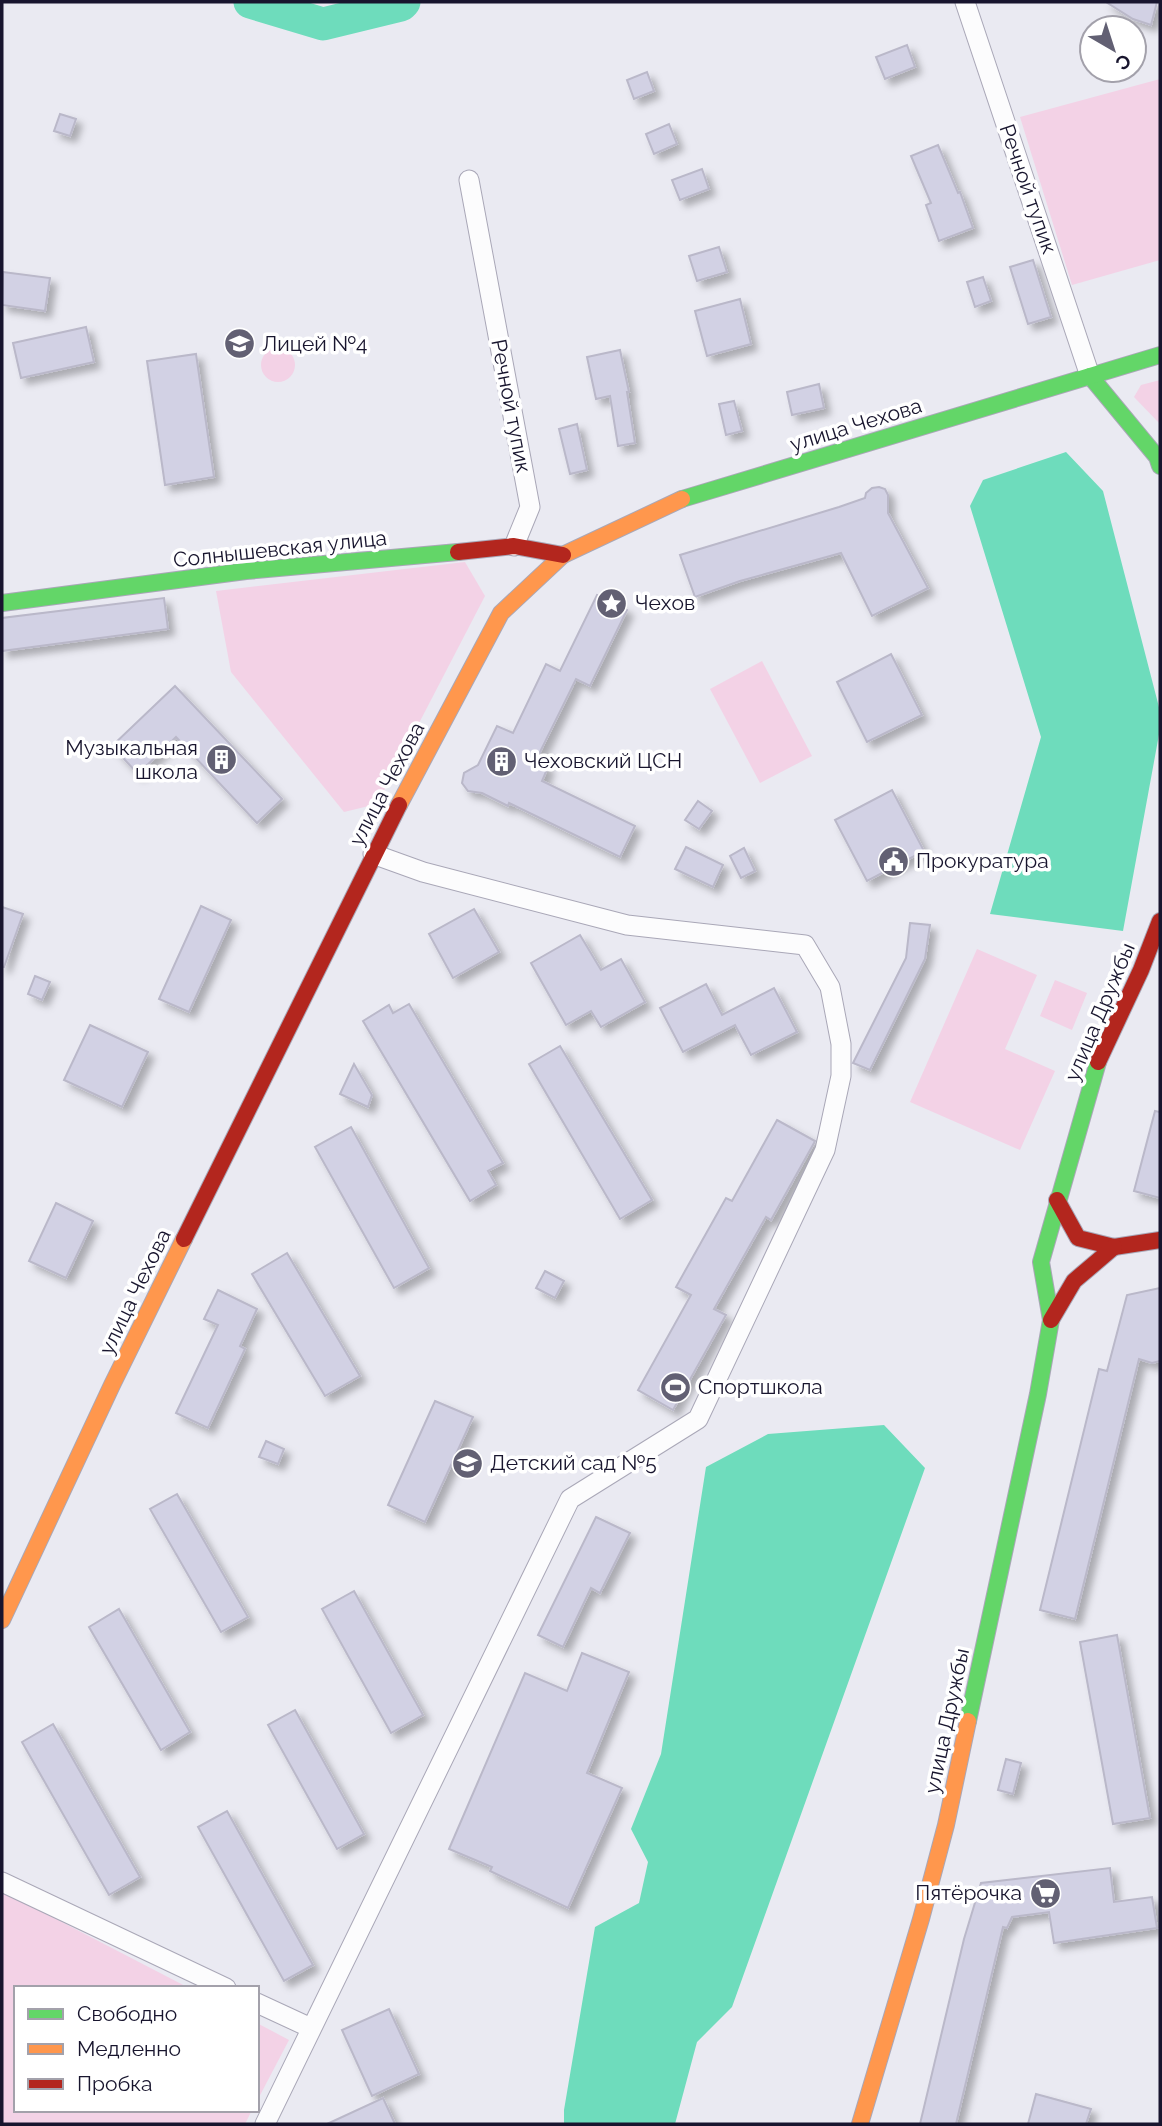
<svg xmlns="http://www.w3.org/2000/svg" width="1162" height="2126" viewBox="0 0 1162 2126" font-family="Raleway,sans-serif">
	<defs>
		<filter id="shadow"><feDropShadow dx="6" dy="6" stdDeviation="3.5" flood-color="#0004"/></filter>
	</defs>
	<rect width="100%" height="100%" fill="#eaeaf2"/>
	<!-- green -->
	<g fill="#f3d2e6">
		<path d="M 1160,79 L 1160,260 L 1072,285 L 1020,117 Z"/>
		<circle cx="278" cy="365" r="17"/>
		<path d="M 1160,380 L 1160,424 L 1134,397 L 1141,385 Z"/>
		<path d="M 465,562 L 485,596 L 377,804 L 344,812 L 231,672 L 216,591 Z"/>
		<path d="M 762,661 L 812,756 L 760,783 L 710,689 Z"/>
		<path d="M 977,949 L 1037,975 L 1005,1049 L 1055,1071 L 1020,1150 L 910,1102 Z"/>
		<path d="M 1055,980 L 1087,993 L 1072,1030 L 1040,1016 Z"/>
		<path d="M 2,1891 L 189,1988 L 16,1988 L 16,2110 L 252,2110 L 245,2124 L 2,2124 Z"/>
		<path d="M 257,2023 L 289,2040 L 257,2101 Z"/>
	</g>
	<!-- water -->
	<g fill="#6edcbc">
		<path d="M 1066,452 L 1103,491 L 1160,711 L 1160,729 L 1123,931 L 990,914 L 1041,737 L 970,506 L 983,480 Z"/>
		<path d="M 884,1425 L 925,1468 L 732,2007 L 697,2042 L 675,2124 L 564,2124 L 564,2110 L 595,1927 L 639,1903 L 648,1862 L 631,1829 L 661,1754 L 706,1467 L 768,1434 Z"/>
	</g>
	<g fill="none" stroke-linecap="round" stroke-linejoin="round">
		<!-- river -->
		<path stroke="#6edcbc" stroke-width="33" d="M 250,2 L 323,24 L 401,5 L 404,2"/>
	</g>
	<!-- building -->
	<g fill="#d2d1e4" stroke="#bab8c9" stroke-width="2" filter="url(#shadow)">
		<path d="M 1106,2 L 1157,2 L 1151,25 L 1133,19 Z"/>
		<path d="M 907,45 L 915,67 L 885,79 L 876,57 Z"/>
		<path d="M 647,72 L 654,91 L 634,99 L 627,80 Z"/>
		<path d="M 60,114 L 76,119 L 70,136 L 54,131 Z"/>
		<path d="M 669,124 L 677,144 L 654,154 L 646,134 Z"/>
		<path d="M 938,145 L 958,193 L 960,192 L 973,228 L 939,241 L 926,205 L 931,203 L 911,156 Z"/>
		<path d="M 702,169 L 709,189 L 680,200 L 672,180 Z"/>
		<path d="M 719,247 L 727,272 L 697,281 L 689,256 Z"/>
		<path d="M 1033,260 L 1051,317 L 1028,324 L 1010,267 Z"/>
		<path d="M 3,272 L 50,278 L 45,311 L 2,305 Z"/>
		<path d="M 983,277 L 991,301 L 975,307 L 967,282 Z"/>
		<path d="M 740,299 L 751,344 L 707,356 L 695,311 Z"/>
		<path d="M 86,327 L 94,362 L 21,378 L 13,343 Z"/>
		<path d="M 620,350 L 629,392 L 627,392 L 635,443 L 618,446 L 610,396 L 596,399 L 587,357 Z"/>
		<path d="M 196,354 L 214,477 L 165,485 L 147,361 Z"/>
		<path d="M 819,384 L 824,408 L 792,415 L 787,392 Z"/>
		<path d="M 734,401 L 742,431 L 726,435 L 719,404 Z"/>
		<path d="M 577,424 L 587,470 L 570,474 L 559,429 Z"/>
		<path d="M 879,487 L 885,489 L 888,495 L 888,513 L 928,588 L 872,616 L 841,553 L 740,581 L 695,597 L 680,555 L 839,507 L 865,498 L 866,493 L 872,488 Z"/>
		<path d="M 597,595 L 627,610 L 590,686 L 576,679 L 536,760 L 548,767 L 542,781 L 635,826 L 620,857 L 509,803 L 508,806 L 482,793 L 468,791 L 462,783 L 464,773 L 478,765 L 497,726 L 513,733 L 546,664 L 560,671 Z"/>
		<path d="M 164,598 L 168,629 L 2,651 L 2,618 Z"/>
		<path d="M 891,654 L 922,715 L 867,742 L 837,682 Z"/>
		<path d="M 175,686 L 282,799 L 257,823 L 176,737 L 138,774 L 112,746 Z"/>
		<path d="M 892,790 L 924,851 L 867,881 L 835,820 Z"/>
		<path d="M 698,801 L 712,811 L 699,829 L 685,820 Z"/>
		<path d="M 686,847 L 723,865 L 713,887 L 675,869 Z"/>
		<path d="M 744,848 L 755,871 L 741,878 L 730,856 Z"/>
		<path d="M 201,906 L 231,920 L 189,1012 L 159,999 Z"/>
		<path d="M 2,907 L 23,914 L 4,967 L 2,967 Z"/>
		<path d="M 474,909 L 499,952 L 453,978 L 429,934 Z"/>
		<path d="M 910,923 L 930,925 L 925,959 L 870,1070 L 853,1063 L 906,958 Z"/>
		<path d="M 580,935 L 601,970 L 621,959 L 645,1002 L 601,1027 L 591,1011 L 566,1025 L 531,963 Z"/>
		<path d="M 35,976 L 50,982 L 42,1000 L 28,994 Z"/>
		<path d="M 706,984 L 722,1015 L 774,988 L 797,1032 L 751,1055 L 735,1025 L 683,1052 L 660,1008 Z"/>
		<path d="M 409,1004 L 503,1163 L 488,1171 L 496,1185 L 470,1201 L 363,1021 L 389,1005 L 393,1013 Z"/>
		<path d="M 90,1025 L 148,1052 L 122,1107 L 64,1080 Z"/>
		<path d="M 560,1046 L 652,1200 L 620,1219 L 529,1064 Z"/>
		<path d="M 354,1064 L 372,1095 L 368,1107 L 340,1094 Z"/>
		<path d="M 1155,1111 L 1160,1112 L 1160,1198 L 1134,1191 Z"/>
		<path d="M 777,1120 L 815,1141 L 814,1143 L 771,1220 L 766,1217 L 714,1309 L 726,1315 L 673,1410 L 638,1390 L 691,1295 L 676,1287 L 726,1198 L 732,1201 Z"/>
		<path d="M 351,1127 L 429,1268 L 394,1288 L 315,1147 Z"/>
		<path d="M 56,1203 L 93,1221 L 66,1278 L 29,1261 Z"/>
		<path d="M 287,1253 L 360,1376 L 325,1396 L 252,1274 Z"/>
		<path d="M 545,1271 L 564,1281 L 555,1298 L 536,1288 Z"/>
		<path d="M 1160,1288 L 1160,1361 L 1152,1363 L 1139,1359 L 1075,1619 L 1040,1610 L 1099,1369 L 1107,1371 L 1127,1295 Z"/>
		<path d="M 218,1290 L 257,1309 L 240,1346 L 245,1349 L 208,1428 L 176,1413 L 218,1325 L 204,1319 Z"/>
		<path d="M 435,1401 L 473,1417 L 425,1522 L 388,1505 Z"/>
		<path d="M 266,1441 L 284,1449 L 278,1464 L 259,1457 Z"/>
		<path d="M 177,1494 L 248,1617 L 221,1632 L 150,1509 Z"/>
		<path d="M 596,1517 L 630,1533 L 600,1593 L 591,1588 L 563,1647 L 538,1635 Z"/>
		<path d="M 354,1591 L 423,1715 L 391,1733 L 322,1609 Z"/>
		<path d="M 119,1609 L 190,1732 L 161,1750 L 89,1627 Z"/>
		<path d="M 1117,1635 L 1150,1818 L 1113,1824 L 1080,1642 Z"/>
		<path d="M 582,1653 L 629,1672 L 587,1773 L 622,1788 L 568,1908 L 490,1871 L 492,1867 L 449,1849 L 525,1673 L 567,1691 Z"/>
		<path d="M 295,1710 L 364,1834 L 337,1849 L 268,1725 Z"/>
		<path d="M 53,1724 L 140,1877 L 109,1895 L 22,1742 Z"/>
		<path d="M 1006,1759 L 1021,1763 L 1013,1794 L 998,1790 Z"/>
		<path d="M 227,1811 L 313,1965 L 284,1981 L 198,1827 Z"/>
		<path d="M 1110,1868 L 1114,1902 L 1152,1897 L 1157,1928 L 1054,1943 L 1049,1912 L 1012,1917 L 1007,1928 L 1003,1927 L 956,2124 L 920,2124 L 964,1939 L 981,1883 Z"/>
		<path d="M 389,2009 L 419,2074 L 372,2096 L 342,2030 Z"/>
		<path d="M 1036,2094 L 1091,2109 L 1086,2124 L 1028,2124 Z"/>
		<path d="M 383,2098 L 395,2124 L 327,2124 Z"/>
	</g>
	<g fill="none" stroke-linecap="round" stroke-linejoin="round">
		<defs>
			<g id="street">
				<path d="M 965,2 L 1090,376"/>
				<path d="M 469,180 L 530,507 L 514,546"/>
				<path d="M 2,1882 L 226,1988"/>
				<path d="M 257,2003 L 311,2028"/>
				<path d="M 265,2124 L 570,1499 L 698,1419 L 825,1150 L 841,1076 L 841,1044 L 830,987 L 805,945 L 627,925 L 423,872 L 373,854"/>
			</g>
			<g id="fast">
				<path d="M 1090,376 L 1157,457 L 1160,466"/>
				<path d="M 682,499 L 1160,355"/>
				<path d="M 2,603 L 246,571 L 458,552"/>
				<path d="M 968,1721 L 1038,1394 L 1051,1320 L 1041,1262 L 1098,1062"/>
			</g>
			<g id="slow">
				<path d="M 399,805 L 501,613 L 563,555 L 682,499"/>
				<path d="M 2,1620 L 112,1385 L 184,1239"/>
				<path d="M 860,2124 L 921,1919 L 946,1825 L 968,1721"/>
			</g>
			<g id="jam">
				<path d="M 458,552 L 514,546 L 563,555"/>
				<path d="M 1098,1062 L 1141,970 L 1160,921"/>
				<path d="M 1057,1200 L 1078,1238 L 1114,1247 L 1160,1240"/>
				<path d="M 184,1239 L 399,805"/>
				<path d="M 1051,1320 L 1074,1281 L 1114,1247"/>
			</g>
		</defs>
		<!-- street casing -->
		<use href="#street" stroke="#a9a7b7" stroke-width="21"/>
		<!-- fast casing -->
		<use href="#fast" stroke="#a9a7b7" stroke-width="18"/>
		<!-- slow casing -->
		<use href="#slow" stroke="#a9a7b7" stroke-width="18"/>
		<!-- jam casing -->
		<use href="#jam" stroke="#a9a7b7" stroke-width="18"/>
		<!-- street -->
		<use href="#street" stroke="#fcfcfd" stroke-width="19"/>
		<!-- fast -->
		<use href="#fast" stroke="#63d668" stroke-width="16"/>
		<!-- slow -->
		<use href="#slow" stroke="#ff974d" stroke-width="16"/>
		<!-- jam -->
		<use href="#jam" stroke="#b3261e" stroke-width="16"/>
	</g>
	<!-- icons -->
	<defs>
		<symbol id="school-disc" viewBox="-11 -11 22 22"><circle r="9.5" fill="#626073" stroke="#fff"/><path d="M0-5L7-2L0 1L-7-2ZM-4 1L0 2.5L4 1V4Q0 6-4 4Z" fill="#fff"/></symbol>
		<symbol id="sight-disc" viewBox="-11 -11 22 22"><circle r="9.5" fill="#626073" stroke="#fff"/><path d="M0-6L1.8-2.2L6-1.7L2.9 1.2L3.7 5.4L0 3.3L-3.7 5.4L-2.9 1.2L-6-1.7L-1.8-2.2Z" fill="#fff"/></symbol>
		<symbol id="building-disc" viewBox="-11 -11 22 22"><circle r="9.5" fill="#626073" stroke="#fff"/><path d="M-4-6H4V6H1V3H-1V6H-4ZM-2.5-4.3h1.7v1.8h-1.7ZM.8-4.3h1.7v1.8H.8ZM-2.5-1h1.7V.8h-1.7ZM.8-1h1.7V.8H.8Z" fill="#fff"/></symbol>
		<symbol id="civic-disc" viewBox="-11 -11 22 22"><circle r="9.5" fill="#626073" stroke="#fff"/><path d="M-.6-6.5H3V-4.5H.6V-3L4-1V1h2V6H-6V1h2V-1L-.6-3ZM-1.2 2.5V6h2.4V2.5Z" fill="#fff"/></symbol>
		<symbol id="stadium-disc" viewBox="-11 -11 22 22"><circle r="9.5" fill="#626073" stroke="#fff"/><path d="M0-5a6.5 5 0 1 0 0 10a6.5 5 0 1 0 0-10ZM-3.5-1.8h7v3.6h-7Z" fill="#fff"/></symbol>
		<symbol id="supermarket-disc" viewBox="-11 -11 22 22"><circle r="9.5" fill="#626073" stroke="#fff"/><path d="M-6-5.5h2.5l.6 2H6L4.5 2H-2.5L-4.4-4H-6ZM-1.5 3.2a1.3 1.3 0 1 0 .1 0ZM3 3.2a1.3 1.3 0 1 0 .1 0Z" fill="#fff"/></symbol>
	</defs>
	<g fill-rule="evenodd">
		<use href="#school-disc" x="222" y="326" width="35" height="35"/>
		<use href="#sight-disc" x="594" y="586" width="35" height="35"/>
		<use href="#building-disc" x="204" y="742" width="35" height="35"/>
		<use href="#building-disc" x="484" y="744" width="35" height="35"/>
		<use href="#civic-disc" x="876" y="844" width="35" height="35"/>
		<use href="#stadium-disc" x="658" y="1370" width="35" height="35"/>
		<use href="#school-disc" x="450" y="1446" width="35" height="35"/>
		<use href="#supermarket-disc" x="1028" y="1876" width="35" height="35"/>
	</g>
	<g text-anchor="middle" stroke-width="7" stroke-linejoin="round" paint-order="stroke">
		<!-- street labels -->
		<g font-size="21" fill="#18152e" stroke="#fff">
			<text transform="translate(1028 189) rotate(71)" y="7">Речной тупик</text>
			<text transform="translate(511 406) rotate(79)" y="7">Речной тупик</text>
			<text transform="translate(856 425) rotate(-17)" y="7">улица Чехова</text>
			<text transform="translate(280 549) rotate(-6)" y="7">Солнышевская улица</text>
			<text transform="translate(387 784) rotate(-62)" y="7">улица Чехова</text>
			<text transform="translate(1100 1012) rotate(-67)" y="7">улица Дружбы</text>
			<text transform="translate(135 1292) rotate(-64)" y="7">улица Чехова</text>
			<text transform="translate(947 1721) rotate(-78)" y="7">улица Дружбы</text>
		</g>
		<!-- poi labels -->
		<g font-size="21" fill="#18152e" stroke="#fff" text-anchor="start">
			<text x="262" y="351">Лицей №4</text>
			<text x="635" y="610">Чехов</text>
			<text x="198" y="755" text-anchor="end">Музыкальная<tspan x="198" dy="24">школа</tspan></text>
			<text x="524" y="768">Чеховский ЦСН</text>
			<text x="916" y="868">Прокуратура</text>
			<text x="698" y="1394">Спортшкола</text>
			<text x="490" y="1470">Детский сад №5</text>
			<text x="1022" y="1900" text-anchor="end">Пятёрочка</text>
		</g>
	</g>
	<!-- border -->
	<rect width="1162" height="2126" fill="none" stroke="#18152e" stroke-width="7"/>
	<!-- legend -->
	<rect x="14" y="1986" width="245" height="126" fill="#ffffff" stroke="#a3a1ab" stroke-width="2"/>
	<rect x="28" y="2009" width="35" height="10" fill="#63d668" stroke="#a3a1ab" stroke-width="2"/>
	<text x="77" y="2021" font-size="21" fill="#18152e">Свободно</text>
	<rect x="28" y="2044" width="35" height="10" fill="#ff974d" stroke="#a3a1ab" stroke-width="2"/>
	<text x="77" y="2056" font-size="21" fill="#18152e">Медленно</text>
	<rect x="28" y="2079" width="35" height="10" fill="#b3261e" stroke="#a3a1ab" stroke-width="2"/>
	<text x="77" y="2091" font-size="21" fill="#18152e">Пробка</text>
	<!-- north arrow -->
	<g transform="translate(1113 49) rotate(141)"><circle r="33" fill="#ffffff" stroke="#a3a1ab" stroke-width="2"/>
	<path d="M0-5L12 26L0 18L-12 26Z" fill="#626073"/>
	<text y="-10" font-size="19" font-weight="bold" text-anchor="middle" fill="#18152e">С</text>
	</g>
</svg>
